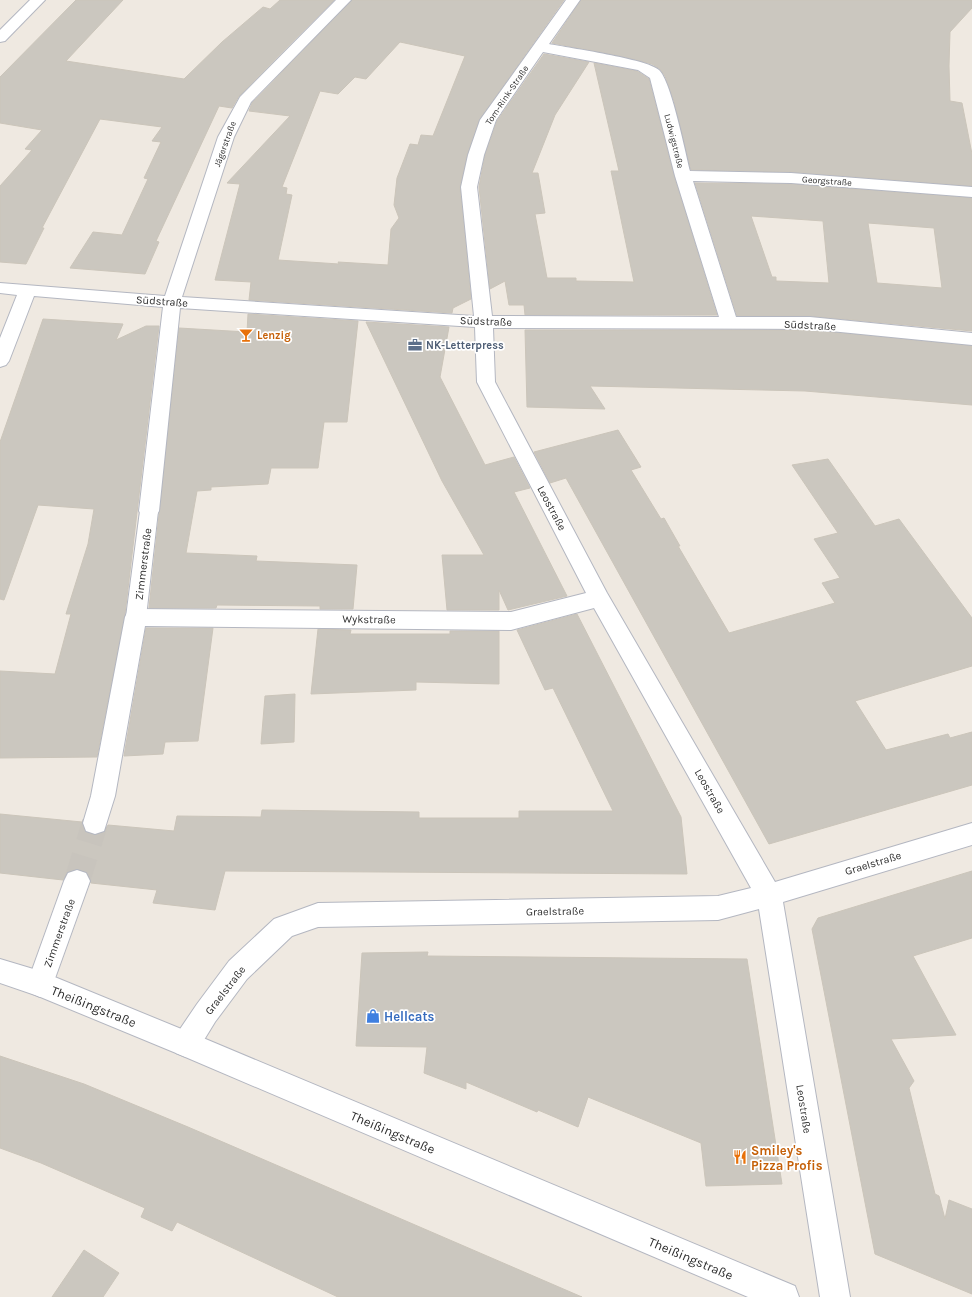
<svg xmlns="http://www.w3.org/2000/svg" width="972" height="1297" viewBox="0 0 972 1297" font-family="Karla,sans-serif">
	<rect width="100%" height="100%" fill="#efe9e1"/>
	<!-- building -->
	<g fill="#cbc7bf" stroke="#cbc5ba" fill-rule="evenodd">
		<path d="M 76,0 L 123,0 L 66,61 L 184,79 L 222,42 L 263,7 L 270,9 L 280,0 L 334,0 L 239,96 L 232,108 L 219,106 L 156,241 L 159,242 L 145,274 L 70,268 L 93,232 L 122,235 L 148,179 L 144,178 L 161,142 L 152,141 L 162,127 L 100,119 L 42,228 L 44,228 L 26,264 L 0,262 L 0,186 L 32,150 L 25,149 L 42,130 L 0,123 L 0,77 Z"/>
		<path d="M 352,0 L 564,0 L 479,120 L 467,155 L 460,187 L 471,299 L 453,308 L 452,313 L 249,300 L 251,282 L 215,280 L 240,184 L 227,183 L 290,116 L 249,111 L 252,103 ZM 400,42 L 465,56 L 433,136 L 421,135 L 418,145 L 410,144 L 397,178 L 394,205 L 399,218 L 391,229 L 388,265 L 338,262 L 339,264 L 278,260 L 292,195 L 286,194 L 287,188 L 282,187 L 320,91 L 338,94 L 355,77 L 366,79 Z"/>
		<path d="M 581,0 L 972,0 L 972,8 L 950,32 L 949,66 L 950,101 L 962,103 L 972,154 L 972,186 L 791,172 L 691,170 L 674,101 L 665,76 L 660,69 L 652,64 L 625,57 L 552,43 Z"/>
		<path d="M 544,54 L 589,62 L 555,115 L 532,173 L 538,173 L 545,213 L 535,214 L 547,278 L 576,278 L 576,281 L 634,282 L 611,171 L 619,171 L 594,63 L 637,71 L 649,79 L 674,176 L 717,315 L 525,315 L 524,305 L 509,305 L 505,281 L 490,289 L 479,187 L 485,155 L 497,121 Z"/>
		<path d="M 695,183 L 791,184 L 972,198 L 972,331 L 810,316 L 737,316 ZM 751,216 L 823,221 L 829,283 L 776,281 L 776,277 L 772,277 ZM 868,223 L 934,228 L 942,288 L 877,283 Z"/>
		<path d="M 248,314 L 358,321 L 347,422 L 324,422 L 318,468 L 271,468 L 268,484 L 211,487 L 211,490 L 197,491 L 186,553 L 257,556 L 256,561 L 357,565 L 353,609 L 320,609 L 320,606 L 217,605 L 216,608 L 149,608 L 179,328 L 247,332 Z"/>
		<path d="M 43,319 L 123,324 L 116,340 L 146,326 L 159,326 L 125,614 L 97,757 L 0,758 L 0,671 L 55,674 L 71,614 L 66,614 L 88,544 L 94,509 L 38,505 L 4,600 L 0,599 L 0,442 Z"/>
		<path d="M 366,322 L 449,327 L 440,377 L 485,465 L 514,457 L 530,488 L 514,492 L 567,596 L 508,610 L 499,590 L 499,610 L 447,610 L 442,555 L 484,555 L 442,481 Z"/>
		<path d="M 525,330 L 810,330 L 972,346 L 972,405 L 805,391 L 590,386 L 605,409 L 527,407 Z"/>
		<path d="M 618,430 L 641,467 L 631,470 L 661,519 L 664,518 L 680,546 L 678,546 L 729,633 L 835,603 L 822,583 L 840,578 L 814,539 L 838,533 L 792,465 L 828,459 L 875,526 L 899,519 L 972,618 L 972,666 L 855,701 L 886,750 L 948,734 L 950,738 L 972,732 L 972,785 L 769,844 L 566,478 L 550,483 L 534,452 Z"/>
		<path d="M 577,614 L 681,817 L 687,874 L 225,871 L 215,910 L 153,903 L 157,890 L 91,883 L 87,872 L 77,869 L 68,872 L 63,880 L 0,873 L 0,814 L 82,822 L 85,832 L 95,835 L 104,832 L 108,825 L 174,831 L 177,816 L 261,817 L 262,810 L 419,812 L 419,818 L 519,818 L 519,811 L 613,811 L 553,688 L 545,690 L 517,630 Z"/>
		<path d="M 146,628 L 213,628 L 198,741 L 165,742 L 163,754 L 124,756 Z"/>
		<path d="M 318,629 L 351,630 L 350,634 L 450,634 L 450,631 L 499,631 L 499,684 L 416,682 L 416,690 L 311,694 Z"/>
		<path d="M 295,694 L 294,742 L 261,744 L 265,696 Z"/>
		<path d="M 972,871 L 972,938 L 913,956 L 956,1035 L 891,1039 L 914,1081 L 909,1088 L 935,1194 L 939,1196 L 945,1219 L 949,1200 L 972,1209 L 972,1294 L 875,1254 L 812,929 L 818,918 Z"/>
		<path d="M 428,952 L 427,956 L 747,959 L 782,1184 L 706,1186 L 701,1143 L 588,1097 L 578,1127 L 538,1110 L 537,1112 L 466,1082 L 466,1089 L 424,1073 L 427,1047 L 356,1046 L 362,953 Z"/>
		<path d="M 0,1056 L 84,1084 L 188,1127 L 582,1297 L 338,1297 L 177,1222 L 172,1231 L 141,1217 L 145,1208 L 41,1163 L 0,1148 Z"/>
		<path d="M 84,1250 L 119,1273 L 103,1297 L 52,1297 Z"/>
	</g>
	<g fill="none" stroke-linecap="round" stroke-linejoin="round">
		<!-- street-tunnel -->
		<path stroke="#c8c4bd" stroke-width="26" stroke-dasharray="26 14" stroke-linecap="butt" d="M 77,881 L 95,823"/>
		<defs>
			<path id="lane" d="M 149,504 L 155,506 L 158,511 L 146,617 L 143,622 L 136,625 L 129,622 L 126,617 L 140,511 L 143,506 Z"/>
			<g id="street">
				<path d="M 30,0 L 45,0 L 5,41 L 0,42 L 0,30 Z"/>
				<path d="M 336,0 L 351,0 L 251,102 L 234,137 L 182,297 L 474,316 L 461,187 L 468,155 L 480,120 L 566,0 L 580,0 L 549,44 C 569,48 647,59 659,70 C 671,81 685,151 690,171 L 791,173 L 972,187 L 972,197 L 791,183 L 693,181 L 736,317 L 810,317 L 972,333 L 972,345 L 810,329 L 493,328 L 495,382 L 607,593 L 775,882 L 972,823 L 972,845 L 783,902 L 850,1297 L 820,1297 L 759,909 L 718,920 L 318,927 L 292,936 L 247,979 L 215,1022 L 196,1053 L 186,1057 L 176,1053 L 172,1044 L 176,1035 L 197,1004 L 229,961 L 274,919 L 318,903 L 718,896 L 751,888 L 594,608 L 511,630 L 145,626 L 115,796 L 104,831 L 95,834 L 86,831 L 83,823 L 91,796 L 125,617 L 128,611 L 136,609 L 511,612 L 586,593 L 477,382 L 475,327 L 180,308 L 159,511 L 156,516 L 149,518 L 142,516 L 139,511 L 163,307 L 34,296 L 9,361 L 6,365 L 0,367 L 0,338 L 17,295 L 0,293 L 0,283 L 165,296 L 218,137 L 240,97 ZM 543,52 L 638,70 L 650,78 L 675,176 L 719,317 L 492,316 L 477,187 L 484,155 L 496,120 Z"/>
				<path d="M 77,870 L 86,873 L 90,881 L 53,984 L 49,993 L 40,997 L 31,993 L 27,984 L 64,881 L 68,873 Z"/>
			</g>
			<path id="secondary" d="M 0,959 L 40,971 L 196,1035 L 795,1286 L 799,1297 L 748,1297 L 176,1053 L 38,996 L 0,983 Z"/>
		</defs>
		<!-- lane casing -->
		<use href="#lane" stroke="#b4b7c1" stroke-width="2"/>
		<!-- street casing -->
		<use href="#street" stroke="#b4b7c1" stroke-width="2"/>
		<!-- secondary casing -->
		<use href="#secondary" stroke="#b4b7c1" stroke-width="2"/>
		<!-- lane -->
		<use href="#lane" fill="#fff" fill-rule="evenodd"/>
		<!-- street -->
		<use href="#street" fill="#fff" fill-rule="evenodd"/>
		<!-- secondary -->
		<use href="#secondary" fill="#fff" fill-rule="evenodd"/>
	</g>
	<!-- icons -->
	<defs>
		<symbol id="bar-bare" viewBox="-9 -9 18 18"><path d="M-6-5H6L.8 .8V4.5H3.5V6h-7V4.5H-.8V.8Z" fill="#e8710a" stroke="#fff" stroke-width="2.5" paint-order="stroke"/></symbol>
		<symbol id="office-bare" viewBox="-9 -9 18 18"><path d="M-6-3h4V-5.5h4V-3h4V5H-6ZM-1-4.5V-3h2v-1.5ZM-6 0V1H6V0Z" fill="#5c6f8a" stroke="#fff" stroke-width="2.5" paint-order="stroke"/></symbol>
		<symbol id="shop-bare" viewBox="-9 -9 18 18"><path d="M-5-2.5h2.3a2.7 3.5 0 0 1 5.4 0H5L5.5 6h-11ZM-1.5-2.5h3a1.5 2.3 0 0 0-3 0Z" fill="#3f7fe0" stroke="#fff" stroke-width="2.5" paint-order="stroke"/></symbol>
		<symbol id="restaurant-bare" viewBox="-9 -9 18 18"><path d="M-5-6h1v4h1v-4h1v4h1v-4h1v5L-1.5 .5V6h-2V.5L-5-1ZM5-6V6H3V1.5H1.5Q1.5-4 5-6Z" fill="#e8710a" stroke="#fff" stroke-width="2.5" paint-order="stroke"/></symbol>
	</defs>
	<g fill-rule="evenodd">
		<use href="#bar-bare" x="236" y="325" width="20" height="20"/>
		<use href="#office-bare" x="405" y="335" width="20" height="20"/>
		<use href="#shop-bare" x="363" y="1006" width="20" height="20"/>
		<use href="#restaurant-bare" x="730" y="1147" width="20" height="20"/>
	</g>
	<g text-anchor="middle" stroke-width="3.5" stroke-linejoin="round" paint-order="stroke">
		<!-- far-street labels -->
		<g font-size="9" fill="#2e2e2e" stroke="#fff">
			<text transform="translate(507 95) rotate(-56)" y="3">Tom-Rink-Straße</text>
			<text transform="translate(674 141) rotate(76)" y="3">Ludwigstraße</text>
			<text transform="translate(225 144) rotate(-70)" y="3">Jägerstraße</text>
			<text transform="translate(827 181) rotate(4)" y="3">Georgstraße</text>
		</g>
		<!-- street labels -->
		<g font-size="11" fill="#2e2e2e" stroke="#fff">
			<text transform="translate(162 301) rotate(4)" y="4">Südstraße</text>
			<text transform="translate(486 321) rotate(2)" y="4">Südstraße</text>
			<text transform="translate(810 325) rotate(3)" y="4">Südstraße</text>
			<text transform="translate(552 508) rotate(62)" y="4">Leostraße</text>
			<text transform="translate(143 564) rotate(-83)" y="4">Zimmerstraße</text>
			<text transform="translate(369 619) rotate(1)" y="4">Wykstraße</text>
			<text transform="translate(710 791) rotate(60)" y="4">Leostraße</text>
			<text transform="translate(873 863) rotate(-17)" y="4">Graelstraße</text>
			<text transform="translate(555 911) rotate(-1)" y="4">Graelstraße</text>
			<text transform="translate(59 933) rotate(-70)" y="4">Zimmerstraße</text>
			<text transform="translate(225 990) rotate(-52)" y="4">Graelstraße</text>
			<text transform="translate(804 1109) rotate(81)" y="4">Leostraße</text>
		</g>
		<!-- food labels -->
		<g font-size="11" font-weight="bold" fill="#c56008" stroke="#fff" text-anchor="start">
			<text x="257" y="339">Lenzig</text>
		</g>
		<!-- service labels -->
		<g font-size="11" font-weight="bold" fill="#4e5e75" stroke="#fff" text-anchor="start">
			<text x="426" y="349">NK-Letterpress</text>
		</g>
		<!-- near-street labels -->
		<g font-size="13" fill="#2e2e2e" stroke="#fff">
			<text transform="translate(94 1006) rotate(22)" y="5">Theißingstraße</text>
			<text transform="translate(393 1132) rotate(23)" y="5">Theißingstraße</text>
			<text transform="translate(691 1258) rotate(23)" y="5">Theißingstraße</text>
		</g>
		<!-- near-shop labels -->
		<g font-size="13" font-weight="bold" fill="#366cbe" stroke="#fff" text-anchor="start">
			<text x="384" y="1021">Hellcats</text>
		</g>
		<!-- near-food labels -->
		<g font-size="13" font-weight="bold" fill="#c56008" stroke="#fff" text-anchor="start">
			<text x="751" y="1155">Smiley's<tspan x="751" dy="15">Pizza Profis</tspan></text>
		</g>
	</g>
</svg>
